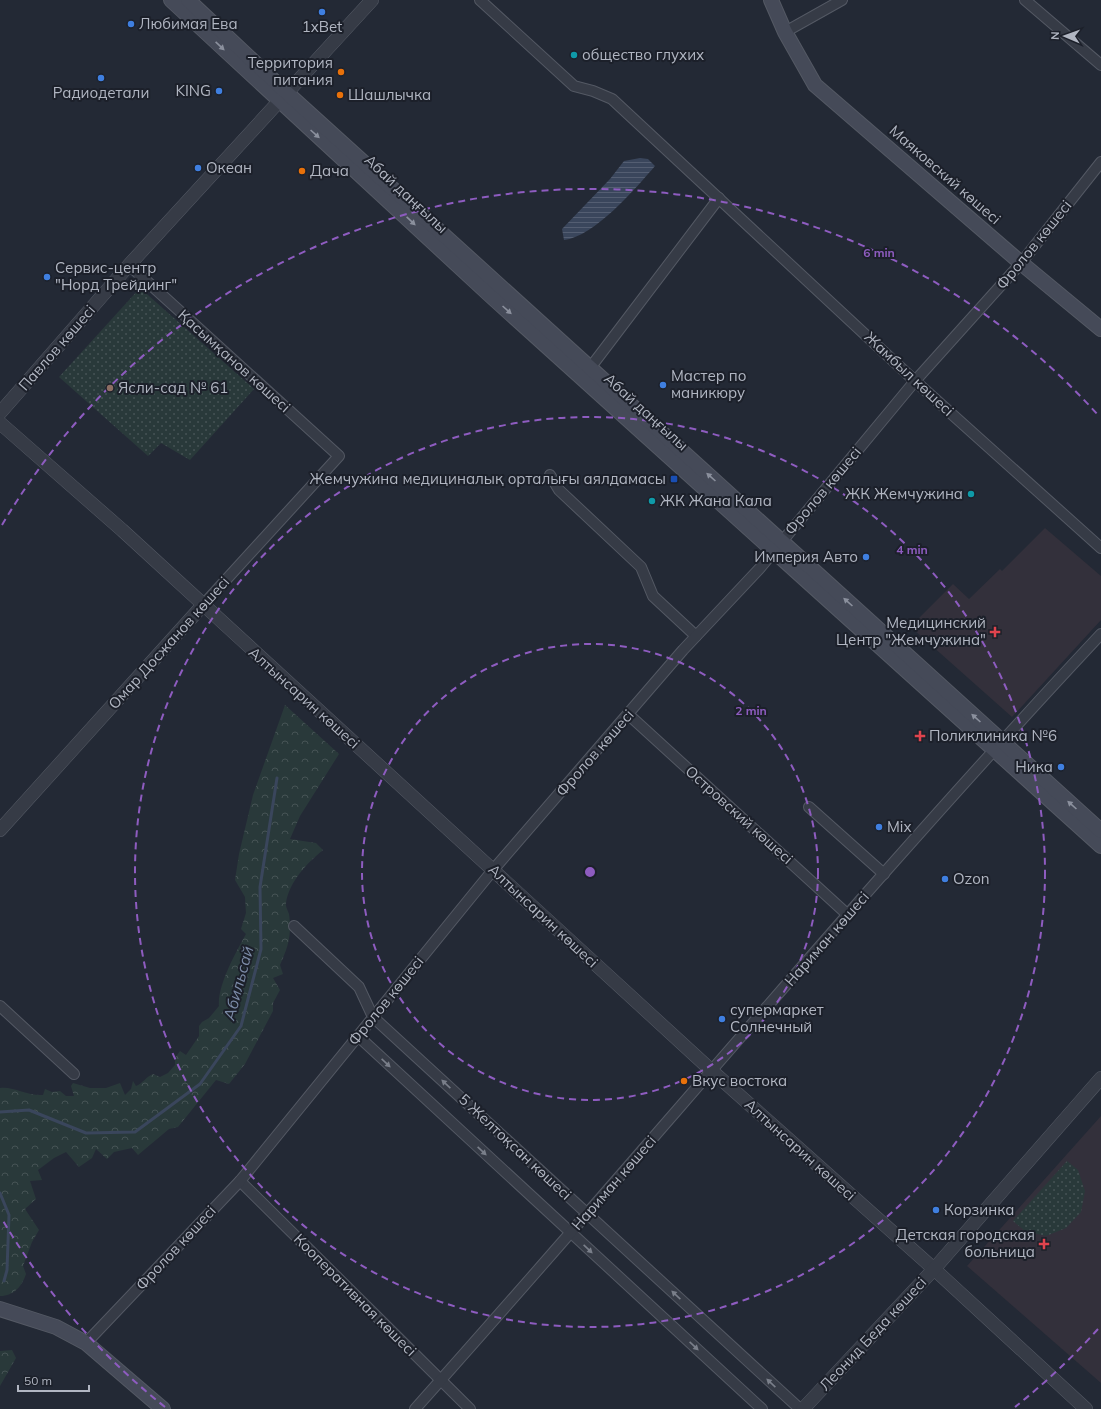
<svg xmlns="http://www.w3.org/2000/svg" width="1101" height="1409" viewBox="0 0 1101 1409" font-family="Mulish,sans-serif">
	<defs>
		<pattern id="grass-dots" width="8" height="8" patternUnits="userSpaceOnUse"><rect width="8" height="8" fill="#29393a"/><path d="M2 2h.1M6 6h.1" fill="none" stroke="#465355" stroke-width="1.8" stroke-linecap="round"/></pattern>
		<pattern id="forest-crowns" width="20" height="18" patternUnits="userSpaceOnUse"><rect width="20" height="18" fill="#29393a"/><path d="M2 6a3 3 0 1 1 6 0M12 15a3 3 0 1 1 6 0" fill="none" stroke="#465355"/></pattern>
		<pattern id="water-rules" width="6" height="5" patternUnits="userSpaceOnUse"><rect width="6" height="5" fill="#3a465c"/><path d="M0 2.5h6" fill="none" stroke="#545e72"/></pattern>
	</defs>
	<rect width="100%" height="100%" fill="#232935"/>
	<!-- medical -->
	<g fill="#33303b">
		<path d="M 1045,528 L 1101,576 L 1101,620 L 1012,717 L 913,629 L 912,625 L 953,584 L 969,599 L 1000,569 L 1002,571 Z"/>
		<path d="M 1101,1116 L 1101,1383 L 967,1266 Z"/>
	</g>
	<!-- grass -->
	<g fill="url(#grass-dots)">
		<path d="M 140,288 L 254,389 L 190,460 L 161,443 L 148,456 L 59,377 Z"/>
		<path d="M 1067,1161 L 1078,1170 L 1085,1191 L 1081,1212 L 1066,1228 L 1046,1236 L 1025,1231 L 1013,1221 Z"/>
	</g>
	<!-- forest -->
	<g fill="url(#forest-crowns)">
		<path d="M 285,705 L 339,754 L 300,816 L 290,839 L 316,843 L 323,850 C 307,863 289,882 286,903 C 285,906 288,911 289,914 C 292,935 288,947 280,965 L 283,974 L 273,978 L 280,990 L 273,1003 L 273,1011 L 245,1064 L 229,1084 L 216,1080 L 178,1127 L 169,1129 L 138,1155 L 132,1148 L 114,1152 L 107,1159 L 96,1149 L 92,1158 L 79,1167 L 66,1152 L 54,1158 L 38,1170 L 42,1180 L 30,1181 L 36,1199 L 25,1209 L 39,1230 L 32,1242 L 23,1266 L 26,1274 C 22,1286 14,1296 0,1296 L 0,1088 C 13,1086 27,1096 43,1095 L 45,1089 L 52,1092 L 60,1091 L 66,1096 L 74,1096 L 71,1086 L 73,1083 L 90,1088 L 106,1088 L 120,1083 L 125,1095 L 131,1089 L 133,1081 L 136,1086 C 142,1084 146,1077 153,1074 L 160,1077 L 168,1073 L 175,1065 L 175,1058 L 180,1051 L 186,1055 L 199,1036 L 199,1026 L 202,1022 L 209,1018 L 219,1006 C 217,986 236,952 246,934 L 241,929 L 246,913 L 245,897 L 235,880 L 239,854 L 253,795 Z"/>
		<path d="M 12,1350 L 16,1358 L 0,1386 L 0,1351 Z"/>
	</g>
	<!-- water -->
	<path fill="url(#water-rules)" d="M 640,158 L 648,159 L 655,166 C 636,188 594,237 564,240 L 562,229 L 610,179 L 624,161 Z"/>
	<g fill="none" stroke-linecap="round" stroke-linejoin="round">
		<!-- stream -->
		<g stroke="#3a465c" stroke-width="3">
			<path d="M 0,1112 L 29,1110 L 86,1133 L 135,1132 L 200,1084 L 241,1026 L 261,949 L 260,887 L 277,778"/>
			<path d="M 0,1193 L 9,1215 L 7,1270 L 4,1281"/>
		</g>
		<defs>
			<g id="minor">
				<path d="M 480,0 L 574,86 L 593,91 L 612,99 L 915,381 L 1101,548"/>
				<path d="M 1025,0 L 1101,65"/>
				<path d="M 785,32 L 842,0"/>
				<path d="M 129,265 L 339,456 L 203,605"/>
				<path d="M 590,368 L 719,198"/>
				<path d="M 550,475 L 559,490 L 641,567 L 653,596 L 696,636"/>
				<path d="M 629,715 L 848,915"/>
				<path d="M 809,807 L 884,874"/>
				<path d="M 294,926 L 359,987 L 373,1017 L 800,1409"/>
				<path d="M 0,1006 L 74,1074"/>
				<path d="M 358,1036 L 762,1409"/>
				<path d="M 240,1181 L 470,1409"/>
				<path d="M 86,1343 L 240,1181 L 493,870 L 683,650 L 760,568 L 915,381 L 1021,263 L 1101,162"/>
				<path d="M 415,1409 C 645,1152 865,886 1101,634"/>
			</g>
			<g id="tertiary">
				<path d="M 0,413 L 129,265 L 372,0"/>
				<path d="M 0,423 L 122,530 L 712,1071 L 934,1269 L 1086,1409"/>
				<path d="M 0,830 L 203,605"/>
				<path d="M 803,1409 L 934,1269 L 1101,1078"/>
			</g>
			<g id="secondary">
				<path d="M 171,0 L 492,297 L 1101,846"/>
				<path d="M 188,0 L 287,93 L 1101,831"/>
				<path d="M 771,0 L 785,32 L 815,85 L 1021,263 L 1101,329"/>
				<path d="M 0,1309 L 56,1327 L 86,1343 L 163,1409"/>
			</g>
		</defs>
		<!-- minor casing -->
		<use href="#minor" stroke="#545964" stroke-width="12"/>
		<!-- tertiary casing -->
		<use href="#tertiary" stroke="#545964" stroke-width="14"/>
		<!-- secondary casing -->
		<use href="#secondary" stroke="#545964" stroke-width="16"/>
		<!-- minor -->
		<use href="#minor" stroke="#363b46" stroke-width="10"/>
		<!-- tertiary -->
		<use href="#tertiary" stroke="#363b46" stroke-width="13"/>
		<!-- secondary -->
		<use href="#secondary" stroke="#454a58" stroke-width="14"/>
	</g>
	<!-- one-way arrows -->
	<defs><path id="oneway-solid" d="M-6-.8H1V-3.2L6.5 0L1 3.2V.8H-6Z"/></defs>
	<g fill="#8b909d">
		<use href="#oneway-solid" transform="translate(220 46) rotate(43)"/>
		<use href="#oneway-solid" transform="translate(315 134) rotate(42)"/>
		<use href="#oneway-solid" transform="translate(411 221) rotate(43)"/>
		<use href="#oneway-solid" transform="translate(507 310) rotate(42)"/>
		<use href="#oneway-solid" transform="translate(711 477) rotate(-138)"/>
		<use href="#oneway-solid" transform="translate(848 602) rotate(-138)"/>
		<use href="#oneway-solid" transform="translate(976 718) rotate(-138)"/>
		<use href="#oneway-solid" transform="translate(1072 805) rotate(-138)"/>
	</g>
	<g fill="#7a7f8a">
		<use href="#oneway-solid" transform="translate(386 1063) rotate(43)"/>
		<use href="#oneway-solid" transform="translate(446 1084) rotate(-137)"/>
		<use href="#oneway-solid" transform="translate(482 1151) rotate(43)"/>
		<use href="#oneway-solid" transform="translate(588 1249) rotate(43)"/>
		<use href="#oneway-solid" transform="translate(676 1295) rotate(-137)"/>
		<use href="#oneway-solid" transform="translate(694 1346) rotate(43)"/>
		<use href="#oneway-solid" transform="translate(771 1383) rotate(-137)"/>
	</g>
	<!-- distance rings -->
	<g fill="none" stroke="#8e5cc0" stroke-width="2" stroke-dasharray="7 5">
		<circle cx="590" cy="872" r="228"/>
		<circle cx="590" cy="872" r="455"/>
		<path d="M1098 1329A683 683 0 0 1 1015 1407M165 1407A683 683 0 0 1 2 1219M2 525A683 683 0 0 1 1098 415"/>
	</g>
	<!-- markers -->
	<g fill="#3f7fe0" stroke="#1c202a" stroke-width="1.5">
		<circle cx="322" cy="12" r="4"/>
		<circle cx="131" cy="24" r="4"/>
		<circle cx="101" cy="78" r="4"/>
		<circle cx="219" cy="91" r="4"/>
		<circle cx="198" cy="168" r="4"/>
		<circle cx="47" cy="277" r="4"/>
		<circle cx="663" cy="385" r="4"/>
		<circle cx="866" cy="557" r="4"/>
		<circle cx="1061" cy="767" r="4"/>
		<circle cx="879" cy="827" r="4"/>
		<circle cx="945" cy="879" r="4"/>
		<circle cx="722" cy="1019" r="4"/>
		<circle cx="936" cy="1210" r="4"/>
	</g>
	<g fill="#0f9aa8" stroke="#1c202a" stroke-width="1.5">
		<circle cx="574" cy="55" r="4"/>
		<circle cx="971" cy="494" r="4"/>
		<circle cx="652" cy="501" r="4"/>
	</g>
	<g fill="#e8710a" stroke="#1c202a" stroke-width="1.5">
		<circle cx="341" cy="72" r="4"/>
		<circle cx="340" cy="95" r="4"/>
		<circle cx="302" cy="171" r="4"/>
		<circle cx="684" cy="1081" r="4"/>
	</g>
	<circle fill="#8d6e63" stroke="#1c202a" stroke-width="1.5" cx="110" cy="388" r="4"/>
	<rect fill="#1a4fb4" stroke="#1c202a" stroke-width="1.5" x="670" y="475" width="8" height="8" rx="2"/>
	<g fill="#e0444e" stroke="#1c202a" stroke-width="1.5">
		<path d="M993 626h4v4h4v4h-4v4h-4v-4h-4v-4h4z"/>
		<path d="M918 730h4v4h4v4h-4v4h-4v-4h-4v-4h4z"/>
		<path d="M1042 1238h4v4h4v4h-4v4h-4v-4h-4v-4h4z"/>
	</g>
	<g text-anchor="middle" stroke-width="4" stroke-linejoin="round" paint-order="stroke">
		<!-- poi labels -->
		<g font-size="15" fill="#b1b6c2" stroke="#1c202a" text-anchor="start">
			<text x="139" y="29">Любимая Ева</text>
			<text x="322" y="32" text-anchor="middle">1xBet</text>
			<text x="582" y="60">общество глухих</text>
			<text x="333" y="68" text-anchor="end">Территория<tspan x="333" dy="17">питания</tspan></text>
			<text x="211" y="96" text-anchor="end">KING</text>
			<text x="101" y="98" text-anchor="middle">Радиодетали</text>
			<text x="348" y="100">Шашлычка</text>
			<text x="206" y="173">Океан</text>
			<text x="310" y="176">Дача</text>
			<text x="55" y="273">Сервис-центр<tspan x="55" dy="17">"Норд Трейдинг"</tspan></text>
			<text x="671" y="381">Мастер по<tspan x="671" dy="17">маникюру</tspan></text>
			<text x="118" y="393">Ясли-сад № 61</text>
			<text x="666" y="484" text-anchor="end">Жемчужина медициналық орталығы аялдамасы</text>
			<text x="963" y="499" text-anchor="end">ЖК Жемчужина</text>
			<text x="660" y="506">ЖК Жана Кала</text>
			<text x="858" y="562" text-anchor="end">Империя Авто</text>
			<text x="986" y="628" text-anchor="end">Медицинский<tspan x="986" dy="17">Центр "Жемчужина"</tspan></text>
			<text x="929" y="741">Поликлиника №6</text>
			<text x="1053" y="772" text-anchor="end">Ника</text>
			<text x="887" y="832">Mix</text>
			<text x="953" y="884">Ozon</text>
			<text x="730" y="1015">супермаркет<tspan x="730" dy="17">Солнечный</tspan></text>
			<text x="692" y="1086">Вкус востока</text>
			<text x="944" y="1215">Корзинка</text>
			<text x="1035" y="1240" text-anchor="end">Детская городская<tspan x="1035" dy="17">больница</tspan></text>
		</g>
		<!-- street labels -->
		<g font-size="15" fill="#b1b6c2" stroke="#1c202a">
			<text transform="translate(945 175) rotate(41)" y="5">Маяковский көшесі</text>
			<text transform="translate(406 194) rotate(43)" y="5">Абай даңғылы</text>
			<text transform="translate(1034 245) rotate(-51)" y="5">Фролов көшесі</text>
			<text transform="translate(57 348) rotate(-49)" y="5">Павлов көшесі</text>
			<text transform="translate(234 361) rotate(42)" y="5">Қасымқанов көшесі</text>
			<text transform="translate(909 374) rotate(43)" y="5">Жамбыл көшесі</text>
			<text transform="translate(646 412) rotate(42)" y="5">Абай даңғылы</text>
			<text transform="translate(823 491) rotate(-50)" y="5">Фролов көшесі</text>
			<text transform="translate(169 643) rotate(-48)" y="5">Омар Досжанов көшесі</text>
			<text transform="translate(304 698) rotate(42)" y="5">Алтынсарин көшесі</text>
			<text transform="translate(595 753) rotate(-49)" y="5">Фролов көшесі</text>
			<text transform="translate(739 815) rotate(42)" y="5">Островский көшесі</text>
			<text transform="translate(543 916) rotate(43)" y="5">Алтынсарин көшесі</text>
			<text transform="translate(827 939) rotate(-49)" y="5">Нариман көшесі</text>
			<text transform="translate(386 1001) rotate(-51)" y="5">Фролов көшесі</text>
			<text transform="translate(515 1147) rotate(43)" y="5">5 Желтоқсан көшесі</text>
			<text transform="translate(800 1150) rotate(42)" y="5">Алтынсарин көшесі</text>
			<text transform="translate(614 1183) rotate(-49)" y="5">Нариман көшесі</text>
			<text transform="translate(176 1248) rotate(-47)" y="5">Фролов көшесі</text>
			<text transform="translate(355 1295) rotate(45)" y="5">Кооперативная көшесі</text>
			<text transform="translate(873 1334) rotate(-47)" y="5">Леонид Беда көшесі</text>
		</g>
		<!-- water labels -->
		<g font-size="16" font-style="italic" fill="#7c8ba7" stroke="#1c202a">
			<text transform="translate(238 983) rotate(-75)" y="6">Абильсай</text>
		</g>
	</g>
	<circle cx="590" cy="872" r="6" fill="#8e5cc0" stroke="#1c202a" stroke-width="2"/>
	<g font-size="12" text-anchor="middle" font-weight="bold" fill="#8e5cc0" stroke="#1c202a" stroke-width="4" stroke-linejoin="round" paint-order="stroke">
		<text x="879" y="257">6 min</text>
		<text x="912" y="554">4 min</text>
		<text x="751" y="715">2 min</text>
	</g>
	<!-- north arrow -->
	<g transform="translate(1065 36) rotate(272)" stroke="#1c202a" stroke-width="3" paint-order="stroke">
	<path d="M0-3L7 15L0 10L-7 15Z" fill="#b1b6c2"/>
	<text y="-6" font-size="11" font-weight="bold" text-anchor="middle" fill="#b1b6c2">N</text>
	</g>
	<!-- scale -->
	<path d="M18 1385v6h71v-6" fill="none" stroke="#b1b6c2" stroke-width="2"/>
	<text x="24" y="1385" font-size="12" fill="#b1b6c2" stroke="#1c202a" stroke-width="3" paint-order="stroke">50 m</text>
</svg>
